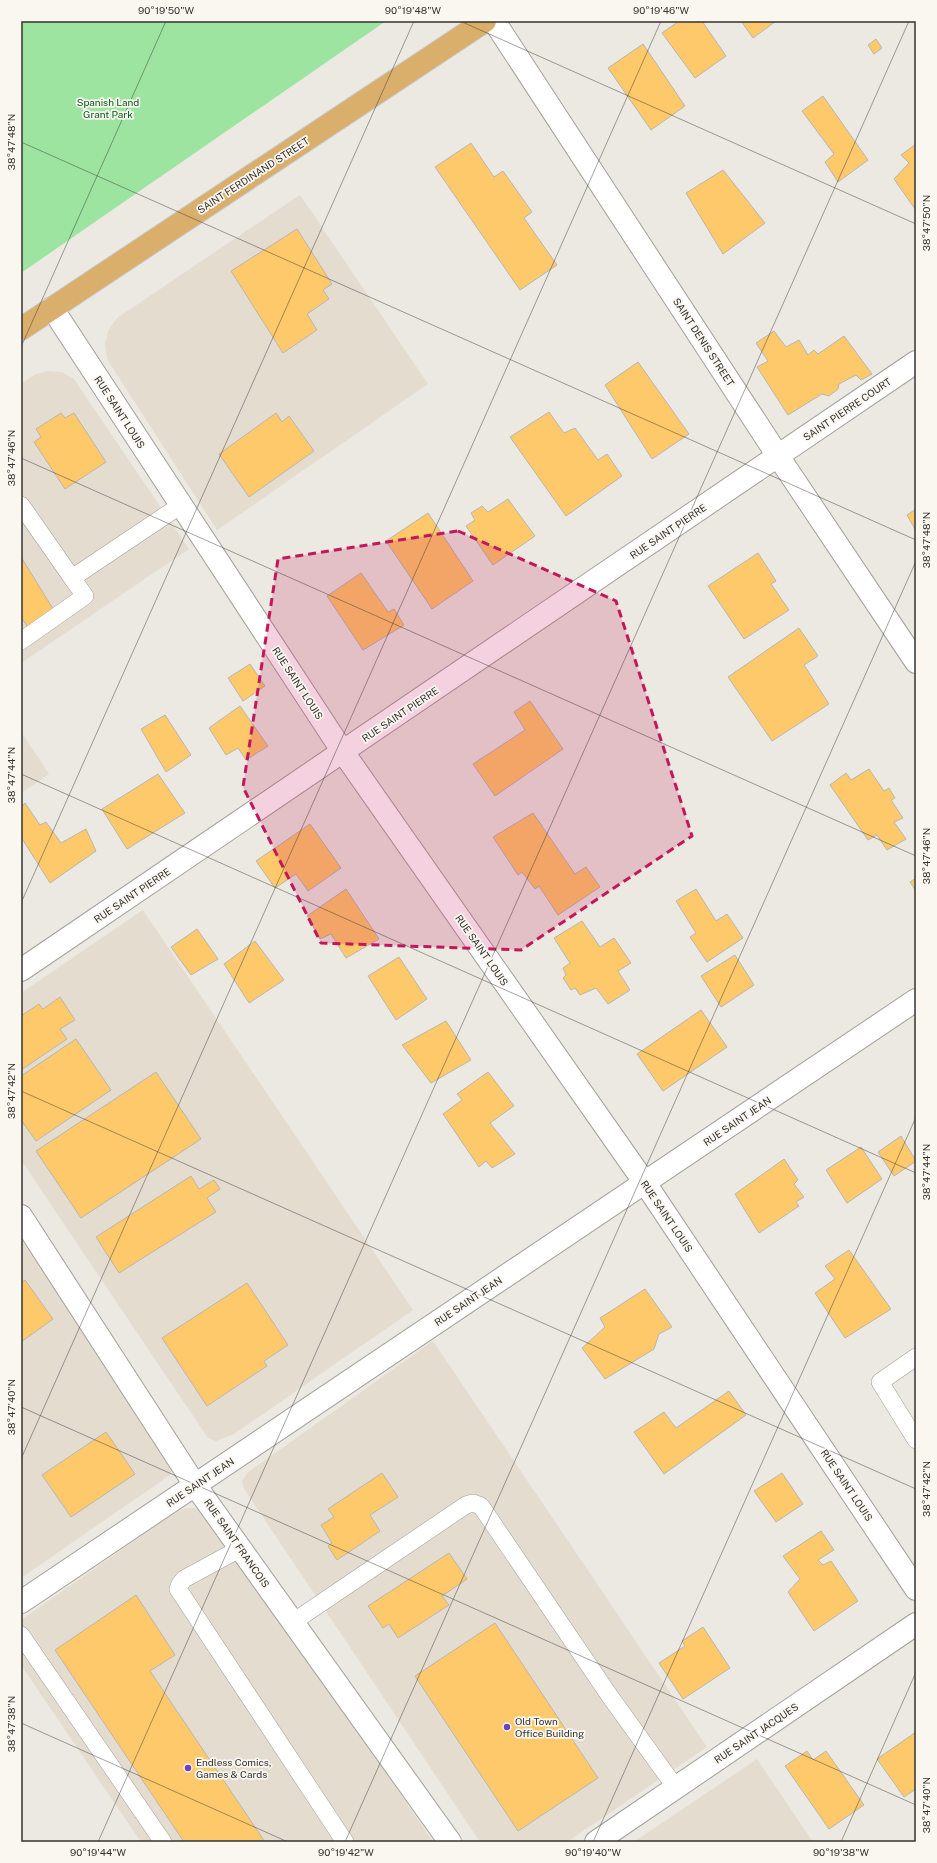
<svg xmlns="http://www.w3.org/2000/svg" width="937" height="1863" viewBox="0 0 937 1863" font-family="'Public Sans',sans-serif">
	<rect width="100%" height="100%" fill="#ece9e2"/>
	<!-- built -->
	<g fill="#e3dccf">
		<path d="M 300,195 L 428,384 L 217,530 L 107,359 L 105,344 L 108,331 L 117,318 Z"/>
		<path d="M 48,371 L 62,372 L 74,379 L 189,549 L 21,663 L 21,384 L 36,374 Z"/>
		<path d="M 21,732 L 49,774 L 21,793 Z"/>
		<path d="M 143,910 L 413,1310 L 234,1434 L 216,1441 L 208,1438 L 21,1160 L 21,993 Z"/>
		<path d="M 21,1240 L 170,1454 L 173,1468 L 170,1475 L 21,1578 Z"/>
		<path d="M 433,1341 L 707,1747 L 567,1842 L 480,1842 L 243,1487 L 242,1481 L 247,1473 Z"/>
		<path d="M 190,1508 L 200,1508 L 209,1513 L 433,1842 L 141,1842 L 21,1665 L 21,1620 L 170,1516 L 181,1510 Z"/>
		<path d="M 757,1759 L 813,1842 L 634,1842 Z"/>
	</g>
	<!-- green -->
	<path fill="#9ce4a0" d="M 21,21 L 386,21 L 21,273 Z"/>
	<!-- building -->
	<g fill="#fec96a" stroke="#b9b6b0">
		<path d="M 679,21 L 702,21 L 726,56 L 695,78 L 662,33 Z"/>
		<path d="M 741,21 L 776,21 L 753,38 Z"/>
		<path d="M 876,39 L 882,48 L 874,54 L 868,45 Z"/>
		<path d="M 643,44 L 685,106 L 651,130 L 608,68 Z"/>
		<path d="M 823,96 L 868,160 L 838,182 L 825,162 L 834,154 L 802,111 Z"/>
		<path d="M 471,143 L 494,177 L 503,171 L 532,212 L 524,218 L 557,265 L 520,290 L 435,167 Z"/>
		<path d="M 916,144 L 916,209 L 915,209 L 894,179 L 909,163 L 901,155 Z"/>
		<path d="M 723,170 L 765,223 L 723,254 L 686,193 Z"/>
		<path d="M 297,229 L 332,284 L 323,290 L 329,299 L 307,314 L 317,330 L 283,353 L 231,271 Z"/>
		<path d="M 774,331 L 786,347 L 799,340 L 808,355 L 814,350 L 818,354 L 844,336 L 872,374 L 861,380 L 856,375 L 839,384 L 838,389 L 829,396 L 822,394 L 788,415 L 757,367 L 768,361 L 756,343 Z"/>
		<path d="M 638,362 L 689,434 L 652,459 L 605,385 Z"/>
		<path d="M 549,412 L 564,433 L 575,428 L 598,460 L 607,454 L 622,476 L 566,516 L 510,437 Z"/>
		<path d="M 61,413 L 65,418 L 74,413 L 106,462 L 65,489 L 34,442 L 41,437 L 36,429 Z"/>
		<path d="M 276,413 L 282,422 L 289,416 L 314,451 L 249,497 L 219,454 Z"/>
		<path d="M 508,499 L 535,536 L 493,565 L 466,526 L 475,520 L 471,513 L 482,506 L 488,512 Z"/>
		<path d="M 916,509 L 916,531 L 907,515 Z"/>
		<path d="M 428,513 L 473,581 L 432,609 L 386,541 Z"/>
		<path d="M 758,553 L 776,581 L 771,584 L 789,610 L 744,639 L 708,586 Z"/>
		<path d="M 21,557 L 55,612 L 29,629 L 21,617 Z"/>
		<path d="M 361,573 L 388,612 L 394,609 L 404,625 L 363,650 L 327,596 Z"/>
		<path d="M 799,628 L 818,656 L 804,665 L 829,704 L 772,741 L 728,677 Z"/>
		<path d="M 250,664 L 265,686 L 243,701 L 228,678 Z"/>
		<path d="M 530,701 L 563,749 L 495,796 L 473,764 L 525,730 L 514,712 Z"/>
		<path d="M 240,706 L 268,746 L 246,760 L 238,748 L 226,755 L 209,728 Z"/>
		<path d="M 165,715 L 191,755 L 166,772 L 141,729 Z"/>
		<path d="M 869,769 L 884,791 L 889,788 L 895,798 L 891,800 L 903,818 L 894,822 L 906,839 L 887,850 L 877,835 L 868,840 L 830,785 L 846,773 L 851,780 Z"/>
		<path d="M 158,774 L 185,813 L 127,849 L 102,809 Z"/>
		<path d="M 25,803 L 40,825 L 46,822 L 61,843 L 86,829 L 96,851 L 50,883 L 21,837 L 21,807 Z"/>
		<path d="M 533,813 L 575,874 L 586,867 L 600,887 L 558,915 L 539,886 L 535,889 L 522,872 L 518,875 L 493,837 Z"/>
		<path d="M 310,824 L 341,868 L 308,891 L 296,874 L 275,888 L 256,861 Z"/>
		<path d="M 916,878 L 916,891 L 910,882 Z"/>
		<path d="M 346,889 L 379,939 L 346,958 L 331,934 L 320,939 L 307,916 Z"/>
		<path d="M 696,889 L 716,921 L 727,914 L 743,938 L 707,962 L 690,937 L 696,933 L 676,901 Z"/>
		<path d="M 582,921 L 600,947 L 614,938 L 631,963 L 618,971 L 630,990 L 608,1004 L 596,988 L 580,995 L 575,988 L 571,990 L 563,978 L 566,975 L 563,968 L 570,963 L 554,938 Z"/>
		<path d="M 197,929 L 218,959 L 191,975 L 171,947 Z"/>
		<path d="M 255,941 L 284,980 L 249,1003 L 224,964 Z"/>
		<path d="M 735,955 L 754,985 L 721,1007 L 701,976 Z"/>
		<path d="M 399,957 L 427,999 L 396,1020 L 368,976 Z"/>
		<path d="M 60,997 L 75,1020 L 60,1029 L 67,1039 L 21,1070 L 21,1016 L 39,1004 L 43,1009 Z"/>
		<path d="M 701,1010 L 727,1047 L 663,1091 L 637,1054 Z"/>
		<path d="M 446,1021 L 471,1060 L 431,1083 L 402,1045 Z"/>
		<path d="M 76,1039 L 111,1090 L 36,1141 L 21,1120 L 21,1076 Z"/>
		<path d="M 156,1072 L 201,1139 L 81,1218 L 36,1151 Z"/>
		<path d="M 488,1072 L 514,1106 L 490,1123 L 515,1154 L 492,1168 L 486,1161 L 479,1167 L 443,1114 L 462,1100 L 457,1094 Z"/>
		<path d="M 901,1136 L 916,1161 L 894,1176 L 878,1152 Z"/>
		<path d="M 861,1147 L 882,1179 L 847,1203 L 826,1170 Z"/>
		<path d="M 784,1159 L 798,1180 L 794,1184 L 804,1197 L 796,1202 L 799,1206 L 759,1233 L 735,1194 Z"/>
		<path d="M 191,1176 L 199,1189 L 214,1180 L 220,1189 L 207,1198 L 216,1212 L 119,1273 L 96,1237 Z"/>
		<path d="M 849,1250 L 891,1309 L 845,1338 L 815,1293 L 835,1279 L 825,1266 Z"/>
		<path d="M 25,1280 L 53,1319 L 21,1342 L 21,1283 Z"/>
		<path d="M 247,1283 L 288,1345 L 264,1361 L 267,1366 L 207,1406 L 162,1338 Z"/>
		<path d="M 645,1289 L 672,1327 L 659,1334 L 654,1349 L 605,1379 L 582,1348 L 605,1327 L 600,1318 Z"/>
		<path d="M 729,1391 L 746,1415 L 664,1474 L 634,1432 L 664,1412 L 676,1428 Z"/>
		<path d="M 106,1432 L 135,1474 L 71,1517 L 42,1475 Z"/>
		<path d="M 382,1473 L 398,1497 L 370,1515 L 380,1531 L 337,1560 L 328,1546 L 332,1543 L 321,1525 L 334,1517 L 328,1509 Z"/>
		<path d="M 782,1473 L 803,1504 L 776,1522 L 754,1491 Z"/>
		<path d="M 821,1531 L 834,1550 L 818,1560 L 823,1565 L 831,1561 L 858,1601 L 814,1631 L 788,1592 L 800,1579 L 783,1556 Z"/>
		<path d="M 449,1553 L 467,1579 L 442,1596 L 449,1605 L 398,1638 L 389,1624 L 383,1628 L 368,1606 Z"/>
		<path d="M 136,1595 L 175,1655 L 150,1671 L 265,1842 L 184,1842 L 55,1650 Z"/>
		<path d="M 495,1623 L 598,1778 L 518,1831 L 415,1676 Z"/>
		<path d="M 703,1627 L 730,1668 L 683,1699 L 659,1663 L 685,1646 L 682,1641 Z"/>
		<path d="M 916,1732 L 916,1789 L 904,1797 L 877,1759 Z"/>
		<path d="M 807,1751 L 813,1760 L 826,1751 L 864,1805 L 829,1829 L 785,1766 Z"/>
	</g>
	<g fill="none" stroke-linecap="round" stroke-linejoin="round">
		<defs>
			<g id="service">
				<path d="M 21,505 L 72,578 L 181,505"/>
				<path d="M 21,641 L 85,596 L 72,578"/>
				<path d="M 916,1357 L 880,1382 L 916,1440"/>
				<path d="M 241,1548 L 184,1579 L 180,1584 L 178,1589 L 345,1842"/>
				<path d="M 293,1622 L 466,1505 L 473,1503 L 481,1506 L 609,1695 L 676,1788"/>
				<path d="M 21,1635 L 163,1842"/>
			</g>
			<g id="minor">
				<path d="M 52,308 L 343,752 L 645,1183 L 916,1589"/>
				<path d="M 21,970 L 916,362"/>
				<path d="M 21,1216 L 195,1485 L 450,1842"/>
				<path d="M 21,1602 L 916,1000"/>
				<path d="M 596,1842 L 916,1624"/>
			</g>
			<path id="tertiary" d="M 494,21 L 778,456 L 916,662"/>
			<path id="primary" d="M 21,329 L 485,21"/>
		</defs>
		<!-- service casing -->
		<use href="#service" stroke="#a3a09a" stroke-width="18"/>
		<!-- minor casing -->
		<use href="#minor" stroke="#a3a09a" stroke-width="24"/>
		<!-- tertiary casing -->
		<use href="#tertiary" stroke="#a3a09a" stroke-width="24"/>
		<!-- primary casing -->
		<use href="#primary" stroke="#c6c6c5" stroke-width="24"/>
		<!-- service -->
		<use href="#service" stroke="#fff" stroke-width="17"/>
		<!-- minor -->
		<use href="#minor" stroke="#fff" stroke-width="22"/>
		<!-- tertiary -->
		<use href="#tertiary" stroke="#fff" stroke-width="22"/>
		<!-- primary -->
		<use href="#primary" stroke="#daaf6b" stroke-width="22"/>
	</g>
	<!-- marked area -->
	<path fill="#c2185b" fill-opacity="0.2" stroke="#c2185b" stroke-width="3" stroke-dasharray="8 5" stroke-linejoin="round" d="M 458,531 L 616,601 L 692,836 L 521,950 L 321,943 L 243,787 L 278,559 Z"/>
	<!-- ticks -->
	<path fill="none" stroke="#343331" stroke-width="1" stroke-opacity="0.45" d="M 460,21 L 916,224M 21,142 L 916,540M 21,347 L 166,21M 21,458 L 916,856M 21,774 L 916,1173M 21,903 L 414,21M 21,1091 L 916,1489M 21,1407 L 916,1805M 21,1459 L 661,21M 21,1723 L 288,1842M 98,1842 L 909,21M 345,1842 L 916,561M 593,1842 L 916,1117M 841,1842 L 916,1672"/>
	<!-- markers -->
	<g fill="#6f41b9" stroke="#faf6f0" stroke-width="1.5">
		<circle cx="507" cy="1727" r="4"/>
		<circle cx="188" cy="1768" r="4"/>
	</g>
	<g text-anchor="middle" stroke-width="3.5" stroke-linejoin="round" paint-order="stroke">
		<!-- park labels -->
		<g font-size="10" fill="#015b18" stroke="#faf6f0">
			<text x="108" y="106">Spanish Land<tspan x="108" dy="12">Grant Park</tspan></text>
		</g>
		<!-- street labels -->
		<g font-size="10" fill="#343331" stroke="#faf6f0">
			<text transform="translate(253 175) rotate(-33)" y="4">SAINT FERDINAND STREET</text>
			<text transform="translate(704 342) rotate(57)" y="4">SAINT DENIS STREET</text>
			<text transform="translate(847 409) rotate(-34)" y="4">SAINT PIERRE COURT</text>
			<text transform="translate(120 412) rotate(57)" y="4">RUE SAINT LOUIS</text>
			<text transform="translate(668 531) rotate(-34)" y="4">RUE SAINT PIERRE</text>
			<text transform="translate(298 683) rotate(57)" y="4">RUE SAINT LOUIS</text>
			<text transform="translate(400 714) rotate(-34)" y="4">RUE SAINT PIERRE</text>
			<text transform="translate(132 895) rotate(-34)" y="4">RUE SAINT PIERRE</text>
			<text transform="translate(482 950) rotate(55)" y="4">RUE SAINT LOUIS</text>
			<text transform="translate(737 1121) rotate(-34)" y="4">RUE SAINT JEAN</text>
			<text transform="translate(667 1216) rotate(56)" y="4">RUE SAINT LOUIS</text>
			<text transform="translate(468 1301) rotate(-34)" y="4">RUE SAINT JEAN</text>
			<text transform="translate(200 1482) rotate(-34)" y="4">RUE SAINT JEAN</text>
			<text transform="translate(847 1485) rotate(56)" y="4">RUE SAINT LOUIS</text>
			<text transform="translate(237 1543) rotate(55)" y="4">RUE SAINT FRANCOIS</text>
			<text transform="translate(756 1733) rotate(-34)" y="4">RUE SAINT JACQUES</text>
		</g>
		<!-- poi labels -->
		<g font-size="10" fill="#343331" stroke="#faf6f0" text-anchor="start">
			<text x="515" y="1725">Old Town<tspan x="515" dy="12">Office Building</tspan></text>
			<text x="196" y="1766">Endless Comics,<tspan x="196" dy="12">Games &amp; Cards</tspan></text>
		</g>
	</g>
	<!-- border -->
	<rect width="937" height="1863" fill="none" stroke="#faf6f0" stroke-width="44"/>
	<rect x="22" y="22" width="893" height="1819" fill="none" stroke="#343331" stroke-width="1.5"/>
	<g font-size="10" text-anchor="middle" fill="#343331">
		<text x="166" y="14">90°19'50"W</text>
		<text x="413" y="14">90°19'48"W</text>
		<text x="661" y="14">90°19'46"W</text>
		<text transform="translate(11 142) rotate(-90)" y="4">38°47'48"N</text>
		<text transform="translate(926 223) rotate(-90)" y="4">38°47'50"N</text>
		<text transform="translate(11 458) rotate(-90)" y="4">38°47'46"N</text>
		<text transform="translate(926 540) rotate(-90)" y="4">38°47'48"N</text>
		<text transform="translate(11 775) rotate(-90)" y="4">38°47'44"N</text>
		<text transform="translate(926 856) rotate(-90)" y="4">38°47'46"N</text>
		<text transform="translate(11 1091) rotate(-90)" y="4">38°47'42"N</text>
		<text transform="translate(926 1172) rotate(-90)" y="4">38°47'44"N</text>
		<text transform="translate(11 1407) rotate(-90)" y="4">38°47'40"N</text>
		<text transform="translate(926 1489) rotate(-90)" y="4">38°47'42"N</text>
		<text transform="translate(11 1724) rotate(-90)" y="4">38°47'38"N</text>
		<text transform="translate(926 1805) rotate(-90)" y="4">38°47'40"N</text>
		<text x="98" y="1856">90°19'44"W</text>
		<text x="346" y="1856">90°19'42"W</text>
		<text x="593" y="1856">90°19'40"W</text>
		<text x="841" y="1856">90°19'38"W</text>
	</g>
</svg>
